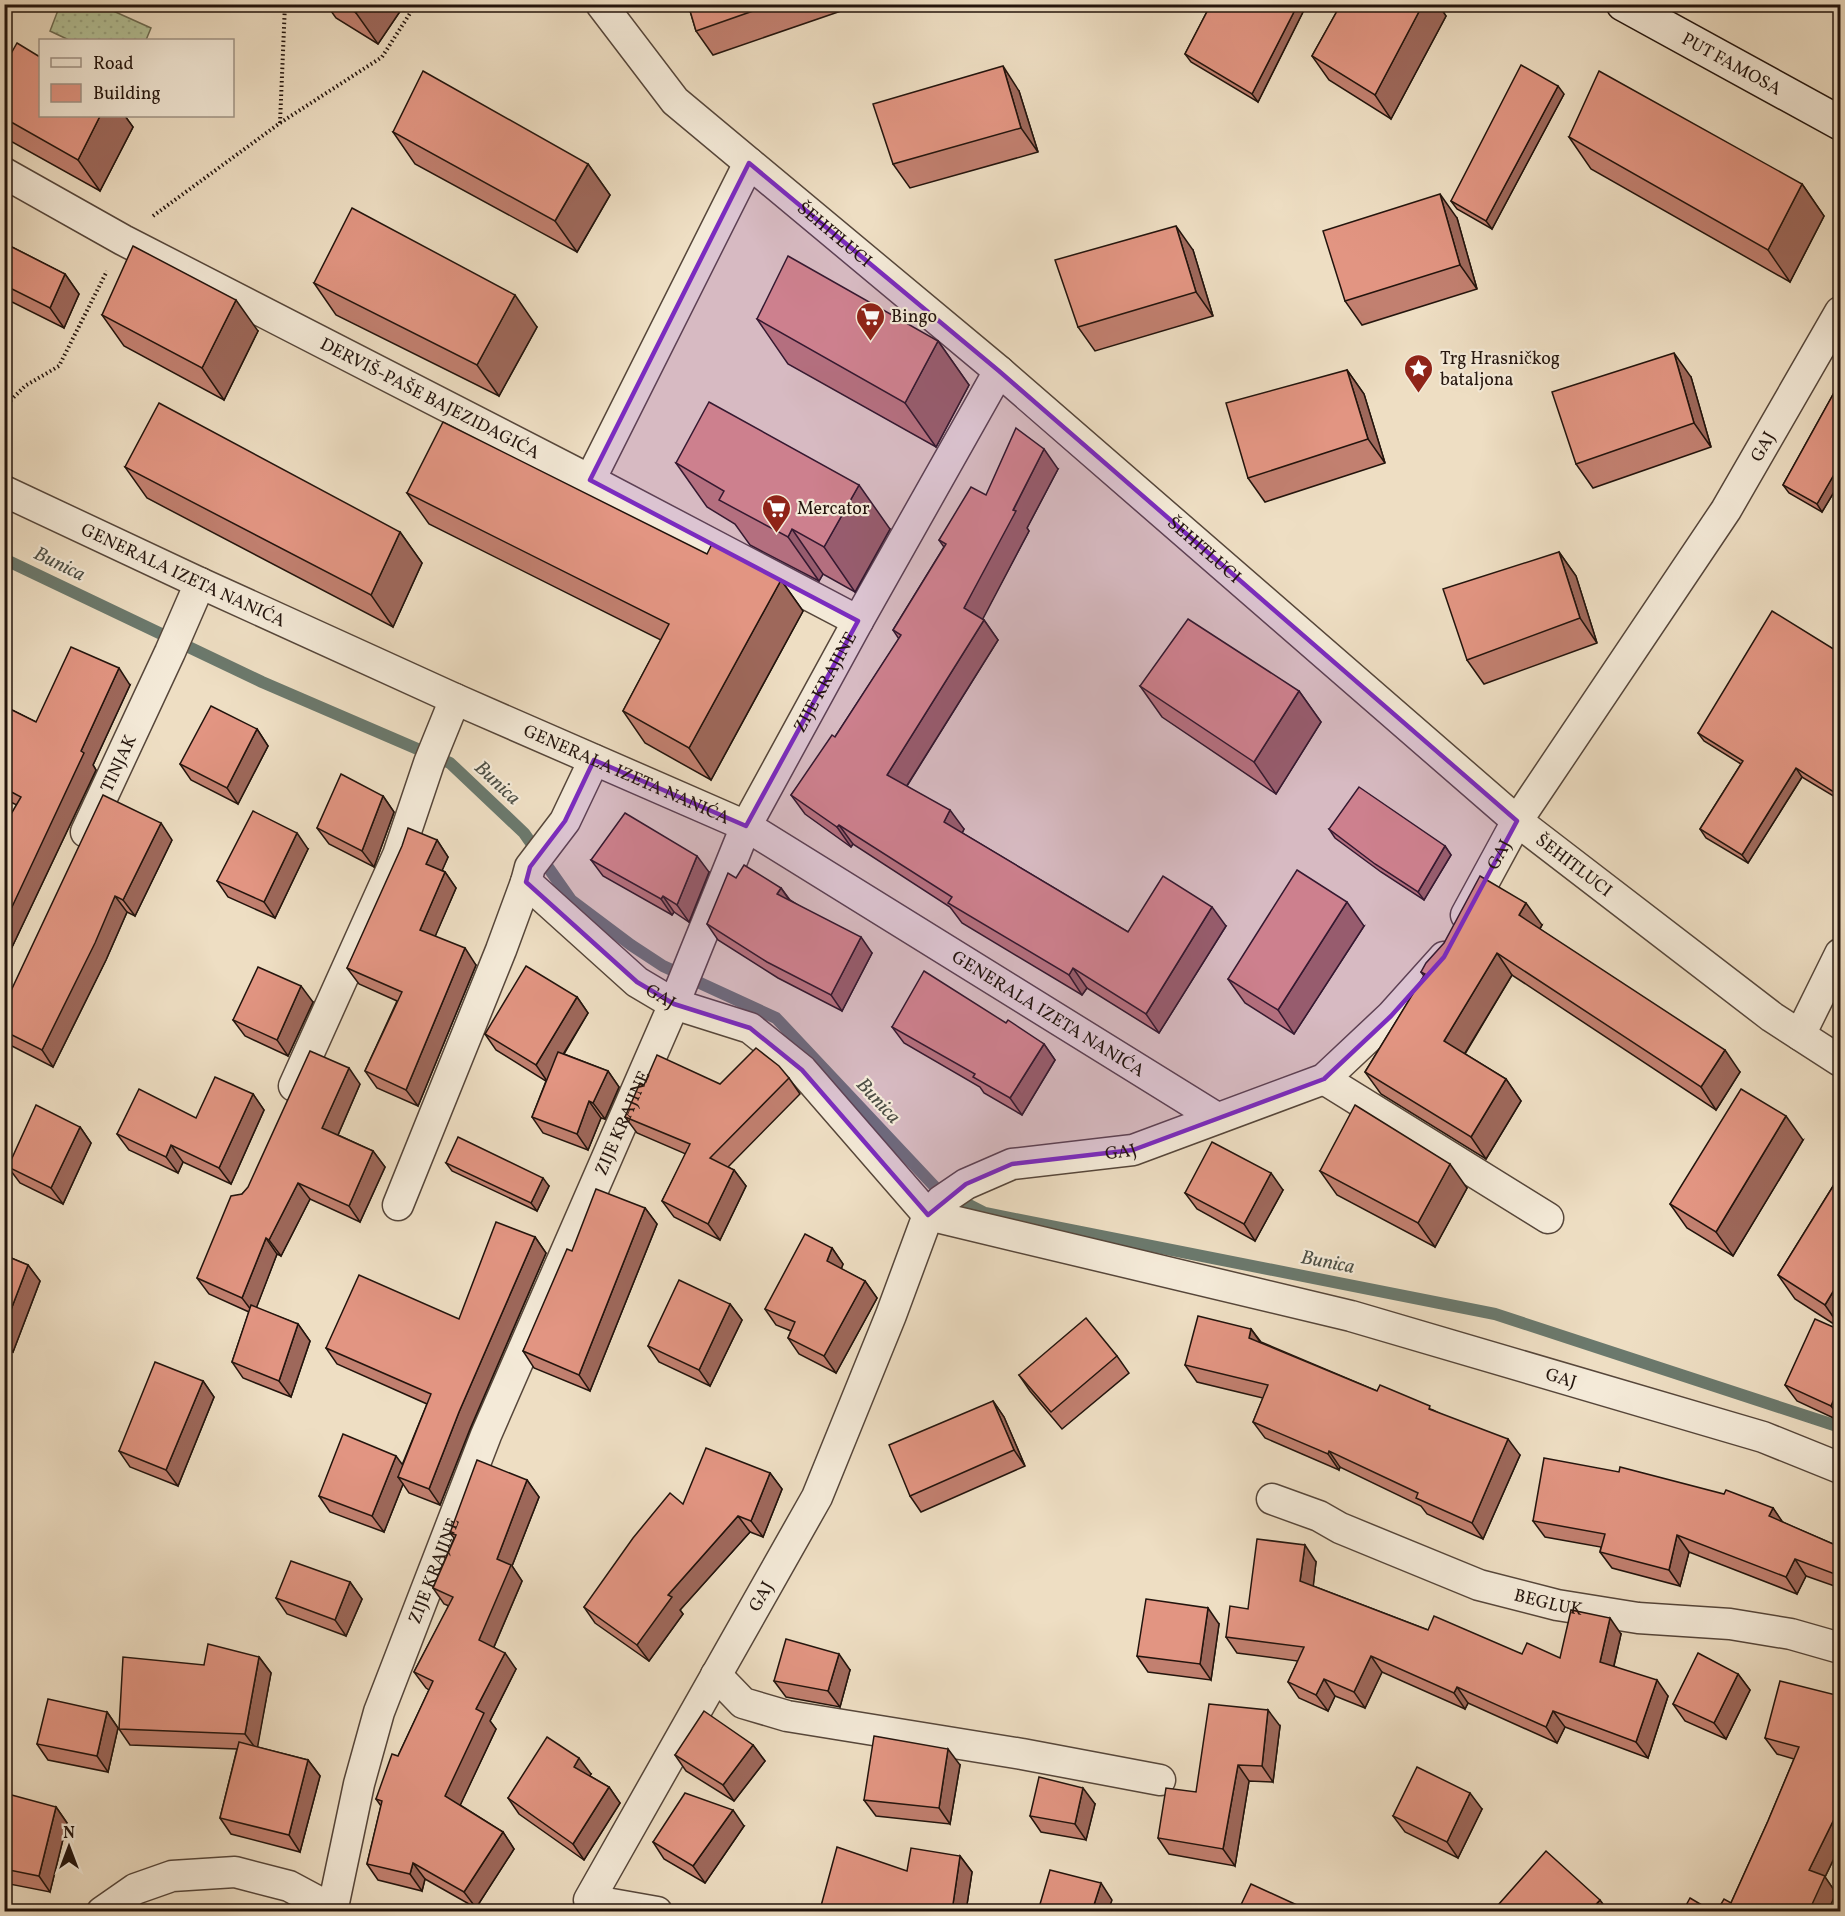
<svg xmlns="http://www.w3.org/2000/svg" width="1845" height="1916" viewBox="0 0 1845 1916" font-family="Vollkorn,serif">
	<defs>
		<pattern id="park-dots" width="8" height="8" patternUnits="userSpaceOnUse" patternTransform="scale(1.5)"><rect width="8" height="8" fill="#b4c298"/><path d="M2 2h.1M6 6h.1" fill="none" stroke="#9aa682" stroke-width="1.8" stroke-linecap="round"/></pattern>
	</defs>
	<rect width="100%" height="100%" fill="#eedec3"/>
	<filter id="stains"><feTurbulence type="fractalNoise" baseFrequency=".00333" numOctaves="4"/><feColorMatrix values="0 0 0 0 .2 0 0 0 0 .09 0 0 0 0 .02 0 0 0 .5 -.17"/></filter>
	<radialGradient id="worn" r=".72"><stop offset=".6" stop-color="#630" stop-opacity="0"/><stop offset="1" stop-color="#630" stop-opacity=".3"/></radialGradient>
	<!-- park -->
	<path fill="url(#park-dots)" stroke="#6c6b52" stroke-width="1.5" d="M 60,5 L 100,5 L 151,28 L 146,40 L 69,40 L 50,31 Z"/>
	<g fill="none" stroke-linecap="round" stroke-linejoin="round">
		<!-- stream -->
		<path stroke="#6b796d" stroke-width="12" d="M 4,559 L 262,682 L 450,763 L 524,833 L 571,900 L 631,945 L 663,966 L 776,1018 L 936,1188 L 985,1213 L 1495,1314 L 1840,1427"/>
		<defs>
			<g id="minor">
				<path id="s1" d="M 601,4 L 675,101 L 999,371 L 1517,821 L 1772,1017 L 1840,1061"/>
				<path id="s2" d="M 4,173 L 123,240 L 590,480 L 858,621"/>
				<path d="M 590,480 L 749,163"/>
				<path id="s3" d="M 4,491 L 200,583 L 455,699 L 746,826 L 1217,1118"/>
				<path id="s4" d="M 594,760 L 565,821 L 530,867 L 526,882 L 637,982 L 674,1004 L 750,1028 L 802,1070 L 928,1215 L 1351,1316 L 1763,1437 L 1840,1468"/>
				<path id="s5" d="M 86,832 L 170,652 L 200,583"/>
				<path id="s6" d="M 1466,915 L 1517,821 L 1726,510 L 1840,312"/>
				<path d="M 1800,1035 L 1840,954"/>
				<path d="M 1324,1079 L 1548,1218"/>
				<path d="M 294,1086 L 398,855 L 429,763 L 455,699"/>
				<path d="M 398,1205 L 501,950 L 526,882"/>
				<path id="s7" d="M 1272,1499 L 1319,1516 L 1340,1528 L 1479,1585 L 1557,1605 L 1638,1618 L 1730,1624 L 1791,1634 L 1840,1648"/>
				<path d="M 716,1675 L 743,1703 L 787,1716 L 1022,1754 L 1160,1780"/>
				<path d="M 102,1912 L 135,1889 L 172,1876 L 235,1872 L 289,1886 L 332,1909"/>
				<path id="s8" d="M 332,1912 L 359,1784 L 379,1712 L 486,1435 L 674,1004 L 746,826 L 858,621 L 999,371"/>
				<path id="s9" d="M 657,1912 L 589,1900 L 817,1497 L 891,1315 L 928,1215 L 941,1201 L 966,1184 L 1012,1164 L 1133,1150 L 1324,1079 L 1391,1016 L 1444,957"/>
			</g>
			<g id="secondary">
				<path id="s10" d="M 1623,4 L 1840,123"/>
			</g>
		</defs>
		<!-- minor casing -->
		<use href="#minor" stroke="#56463a" stroke-width="33"/>
		<!-- secondary casing -->
		<use href="#secondary" stroke="#23140d" stroke-width="36"/>
		<!-- path -->
		<g stroke="#23140d" stroke-width="4" stroke-dasharray="1.5 3" stroke-linecap="butt">
			<path d="M 280,123 L 285,4"/>
			<path d="M 153,216 L 280,123 L 382,57 L 416,4"/>
			<path d="M 4,407 L 25,386 L 59,366 L 107,271"/>
		</g>
		<!-- minor -->
		<use href="#minor" stroke="#f4ead8" stroke-width="30"/>
		<!-- secondary -->
		<use href="#secondary" stroke="#f4ead8" stroke-width="33"/>
	</g>
	<!-- wall -->
	<g fill="#c28070" stroke="#23140d" stroke-width="1.5">
		<path d="M 326,4 L 405,4 L 378,44 L 336,18 Z"/>
		<path d="M 688,4 L 838,4 L 841,11 L 713,55 L 696,31 Z"/>
		<path d="M 1211,4 L 1307,4 L 1258,102 L 1191,62 L 1185,54 Z"/>
		<path d="M 1341,4 L 1438,4 L 1446,16 L 1391,119 L 1329,80 L 1312,56 Z"/>
		<path d="M 4,66 L 40,116 L 125,116 L 133,127 L 100,191 L 5,138 L 4,136 Z"/>
		<path d="M 1019,91 L 1038,152 L 910,188 L 893,164 Z"/>
		<path d="M 1564,94 L 1492,229 L 1457,209 L 1451,201 Z"/>
		<path d="M 393,132 L 588,164 L 610,195 L 577,252 L 415,164 Z"/>
		<path d="M 1569,137 L 1802,184 L 1824,216 L 1790,282 L 1591,169 Z"/>
		<path d="M 1457,218 L 1477,289 L 1362,325 L 1345,301 Z"/>
		<path d="M 4,243 L 65,274 L 79,294 L 64,328 L 4,298 Z"/>
		<path d="M 1193,250 L 1213,316 L 1095,351 L 1078,327 Z"/>
		<path d="M 314,283 L 537,327 L 499,396 L 336,315 Z"/>
		<path d="M 102,315 L 258,331 L 224,400 L 124,346 Z"/>
		<path d="M 757,319 L 938,341 L 969,385 L 936,447 L 788,364 Z"/>
		<path d="M 1347,370 L 1364,394 L 1385,463 L 1265,502 L 1248,478 Z"/>
		<path d="M 1691,377 L 1711,447 L 1593,488 L 1576,464 Z"/>
		<path d="M 1840,382 L 1840,482 L 1822,512 L 1789,493 L 1783,485 Z"/>
		<path d="M 676,463 L 890,529 L 855,592 L 823,574 L 819,581 L 750,545 L 735,524 L 707,507 Z"/>
		<path d="M 125,467 L 400,532 L 422,563 L 393,627 L 147,498 Z"/>
		<path d="M 1058,469 L 1027,528 L 1029,531 L 982,619 L 984,620 L 998,640 L 907,786 L 964,829 L 962,833 L 1128,932 L 1226,926 L 1159,1033 L 1087,988 L 1082,995 L 962,923 L 950,907 L 853,844 L 851,847 L 805,814 L 791,795 L 835,737 L 899,639 L 893,630 L 944,547 L 939,540 L 986,495 Z"/>
		<path d="M 407,493 L 707,554 L 781,580 L 803,611 L 711,780 L 645,743 L 623,711 L 661,640 L 429,524 Z"/>
		<path d="M 1559,552 L 1576,576 L 1597,643 L 1484,684 L 1467,660 Z"/>
		<path d="M 1840,653 L 1840,800 L 1802,777 L 1748,863 L 1706,838 L 1700,829 L 1741,764 L 1704,741 L 1698,733 Z"/>
		<path d="M 130,685 L 93,765 L 96,770 L 4,964 L 4,826 L 17,805 L 4,799 L 4,706 L 36,722 Z"/>
		<path d="M 1140,686 L 1299,691 L 1321,722 L 1276,794 L 1162,717 Z"/>
		<path d="M 257,729 L 268,746 L 238,804 L 191,780 L 180,764 Z"/>
		<path d="M 383,796 L 394,812 L 374,867 L 329,844 L 317,828 Z"/>
		<path d="M 1329,829 L 1445,846 L 1451,855 L 1424,900 L 1381,872 L 1335,838 Z"/>
		<path d="M 172,840 L 135,916 L 127,912 L 106,960 L 53,1067 L 4,1042 L 4,1002 Z"/>
		<path d="M 437,840 L 448,857 L 442,870 L 445,872 L 456,888 L 435,936 L 476,965 L 418,1106 L 377,1088 L 365,1071 L 397,1001 L 359,984 L 347,968 Z"/>
		<path d="M 308,849 L 275,918 L 228,897 L 217,881 Z"/>
		<path d="M 591,860 L 709,872 L 689,922 L 674,912 L 672,915 L 603,876 Z"/>
		<path d="M 736,878 L 781,888 L 790,900 L 872,953 L 842,1011 L 778,978 L 718,940 L 707,924 Z"/>
		<path d="M 1542,925 L 1540,929 L 1740,1072 L 1716,1110 L 1512,975 L 1465,1054 L 1506,1079 L 1521,1101 L 1486,1159 L 1381,1094 L 1365,1072 L 1424,976 L 1421,972 Z"/>
		<path d="M 1364,926 L 1294,1034 L 1245,1003 L 1228,979 Z"/>
		<path d="M 577,997 L 588,1013 L 564,1054 L 608,1071 L 619,1087 L 605,1119 L 601,1118 L 588,1150 L 543,1133 L 532,1117 L 546,1081 L 496,1050 L 485,1034 Z"/>
		<path d="M 313,1002 L 288,1056 L 245,1036 L 233,1020 Z"/>
		<path d="M 1006,1023 L 1044,1044 L 1055,1060 L 1022,1115 L 984,1093 L 980,1087 L 904,1043 L 892,1027 Z"/>
		<path d="M 789,1078 L 800,1094 L 728,1167 L 734,1170 L 746,1186 L 720,1240 L 674,1217 L 662,1201 L 686,1154 L 637,1133 L 625,1117 L 644,1085 L 720,1084 Z"/>
		<path d="M 360,1084 L 338,1135 L 373,1151 L 385,1167 L 360,1222 L 310,1199 L 281,1256 L 277,1254 L 256,1308 L 298,1324 L 310,1341 L 291,1397 L 243,1378 L 232,1362 L 249,1312 L 209,1294 L 197,1278 L 242,1194 Z"/>
		<path d="M 253,1094 L 264,1110 L 231,1184 L 183,1162 L 178,1173 L 129,1150 L 117,1134 L 196,1118 Z"/>
		<path d="M 80,1127 L 91,1143 L 63,1204 L 20,1183 L 8,1167 Z"/>
		<path d="M 1803,1140 L 1733,1256 L 1687,1228 L 1670,1204 Z"/>
		<path d="M 446,1163 L 549,1186 L 537,1211 L 452,1171 Z"/>
		<path d="M 1320,1171 L 1467,1188 L 1435,1247 L 1337,1195 Z"/>
		<path d="M 1840,1175 L 1840,1328 L 1795,1299 L 1778,1275 Z"/>
		<path d="M 1283,1190 L 1255,1241 L 1197,1209 L 1185,1193 Z"/>
		<path d="M 645,1208 L 657,1224 L 590,1391 L 534,1368 L 523,1351 L 572,1251 Z"/>
		<path d="M 535,1237 L 546,1253 L 470,1429 L 440,1505 L 409,1493 L 403,1484 L 384,1532 L 330,1512 L 319,1496 L 402,1465 L 427,1404 L 337,1364 L 326,1348 L 459,1319 Z"/>
		<path d="M 832,1248 L 843,1264 L 841,1269 L 865,1281 L 877,1298 L 836,1373 L 799,1354 L 788,1338 L 791,1331 L 776,1325 L 765,1309 Z"/>
		<path d="M 4,1255 L 28,1265 L 40,1281 L 13,1352 L 4,1348 Z"/>
		<path d="M 730,1304 L 742,1320 L 710,1386 L 659,1362 L 648,1346 Z"/>
		<path d="M 1251,1329 L 1261,1342 L 1377,1391 L 1433,1410 L 1520,1455 L 1483,1539 L 1427,1514 L 1421,1506 L 1340,1467 L 1339,1470 L 1265,1438 L 1253,1422 L 1263,1398 L 1197,1382 L 1185,1365 Z"/>
		<path d="M 1840,1330 L 1840,1421 L 1797,1401 L 1785,1385 Z"/>
		<path d="M 1117,1356 L 1129,1373 L 1062,1429 L 1030,1391 L 1019,1375 Z"/>
		<path d="M 203,1381 L 214,1397 L 178,1486 L 130,1467 L 119,1451 Z"/>
		<path d="M 993,1401 L 1004,1417 L 1025,1466 L 921,1512 L 910,1496 Z"/>
		<path d="M 770,1473 L 782,1489 L 763,1537 L 750,1532 L 680,1610 L 683,1614 L 649,1661 L 595,1623 L 584,1607 L 683,1504 Z"/>
		<path d="M 527,1480 L 539,1497 L 512,1566 L 522,1581 L 494,1647 L 516,1669 L 490,1721 L 496,1729 L 460,1805 L 503,1832 L 514,1849 L 476,1908 L 425,1879 L 422,1891 L 378,1880 L 367,1864 L 381,1806 L 376,1799 L 398,1756 L 429,1690 L 426,1688 L 414,1672 L 449,1606 L 444,1604 L 433,1588 L 454,1538 L 450,1533 Z"/>
		<path d="M 1773,1508 L 1782,1522 L 1840,1547 L 1840,1588 L 1806,1576 L 1797,1594 L 1689,1552 L 1680,1586 L 1612,1568 L 1600,1552 L 1601,1547 L 1545,1537 L 1533,1521 Z"/>
		<path d="M 1316,1562 L 1313,1586 L 1428,1630 L 1522,1654 L 1560,1658 L 1621,1634 L 1614,1666 L 1668,1696 L 1648,1758 L 1565,1727 L 1557,1743 L 1468,1703 L 1465,1709 L 1382,1672 L 1365,1708 L 1335,1696 L 1328,1711 L 1299,1698 L 1288,1682 L 1298,1661 L 1237,1653 L 1226,1637 L 1248,1609 Z"/>
		<path d="M 350,1582 L 362,1599 L 346,1636 L 287,1614 L 276,1598 Z"/>
		<path d="M 1219,1624 L 1211,1680 L 1148,1672 L 1137,1656 Z"/>
		<path d="M 259,1657 L 271,1673 L 257,1747 L 308,1760 L 320,1776 L 300,1852 L 231,1834 L 220,1818 L 237,1749 L 130,1745 L 119,1729 L 204,1665 Z"/>
		<path d="M 850,1670 L 840,1707 L 786,1697 L 774,1681 Z"/>
		<path d="M 1738,1674 L 1750,1690 L 1726,1739 L 1685,1721 L 1673,1704 Z"/>
		<path d="M 1840,1696 L 1840,1846 L 1825,1877 L 1836,1893 L 1731,1903 L 1768,1821 L 1794,1759 L 1777,1754 L 1765,1738 Z"/>
		<path d="M 107,1712 L 118,1728 L 108,1772 L 48,1760 L 37,1744 Z"/>
		<path d="M 1280,1726 L 1273,1782 L 1249,1781 L 1235,1866 L 1169,1854 L 1158,1838 L 1196,1792 Z"/>
		<path d="M 753,1745 L 765,1761 L 734,1801 L 686,1771 L 675,1755 Z"/>
		<path d="M 960,1765 L 950,1824 L 876,1816 L 864,1800 Z"/>
		<path d="M 591,1774 L 590,1776 L 609,1787 L 620,1803 L 584,1860 L 519,1814 L 508,1798 Z"/>
		<path d="M 1095,1804 L 1086,1840 L 1041,1832 L 1030,1816 Z"/>
		<path d="M 56,1807 L 67,1823 L 50,1892 L 4,1883 L 4,1808 Z"/>
		<path d="M 1482,1809 L 1458,1858 L 1405,1832 L 1393,1816 Z"/>
		<path d="M 744,1826 L 705,1883 L 664,1859 L 653,1842 Z"/>
		<path d="M 960,1856 L 972,1872 L 966,1911 L 825,1911 L 821,1906 L 907,1871 Z"/>
	</g>
	<!-- shaded-wall -->
	<g fill="#9e685b" stroke="#23140d" stroke-width="1.5">
		<path d="M 361,4 L 405,4 L 378,44 L 356,13 Z"/>
		<path d="M 1298,4 L 1307,4 L 1258,102 L 1252,94 Z"/>
		<path d="M 1423,4 L 1438,4 L 1446,16 L 1391,119 L 1375,95 Z"/>
		<path d="M 1003,66 L 1019,91 L 1038,152 L 1021,128 Z"/>
		<path d="M 1558,86 L 1564,94 L 1492,229 L 1486,221 Z"/>
		<path d="M 100,116 L 125,116 L 133,127 L 100,191 L 78,160 Z"/>
		<path d="M 588,164 L 610,195 L 577,252 L 555,221 Z"/>
		<path d="M 1802,184 L 1824,216 L 1790,282 L 1768,250 Z"/>
		<path d="M 1440,194 L 1457,218 L 1477,289 L 1460,265 Z"/>
		<path d="M 1176,226 L 1193,250 L 1213,316 L 1196,292 Z"/>
		<path d="M 65,274 L 79,294 L 64,328 L 50,308 Z"/>
		<path d="M 515,295 L 537,327 L 499,396 L 477,365 Z"/>
		<path d="M 236,300 L 258,331 L 224,400 L 202,368 Z"/>
		<path d="M 938,341 L 969,385 L 936,447 L 905,403 Z"/>
		<path d="M 1674,353 L 1691,377 L 1711,447 L 1694,423 Z"/>
		<path d="M 4,362 L 9,368 L 4,375 Z"/>
		<path d="M 1347,370 L 1364,394 L 1385,463 L 1368,439 Z"/>
		<path d="M 1044,449 L 1058,469 L 1027,528 L 1029,531 L 978,628 L 964,608 Z"/>
		<path d="M 1840,464 L 1840,482 L 1822,512 L 1817,504 Z"/>
		<path d="M 859,485 L 890,529 L 855,592 L 824,547 Z"/>
		<path d="M 792,529 L 823,574 L 819,581 L 788,537 Z"/>
		<path d="M 400,532 L 422,563 L 393,627 L 371,595 Z"/>
		<path d="M 1559,552 L 1576,576 L 1597,643 L 1580,618 Z"/>
		<path d="M 781,580 L 803,611 L 711,780 L 689,748 Z"/>
		<path d="M 984,620 L 998,640 L 901,795 L 887,775 Z"/>
		<path d="M 119,668 L 130,685 L 93,765 L 96,770 L 4,964 L 4,924 L 81,751 Z"/>
		<path d="M 1299,691 L 1321,722 L 1276,794 L 1254,762 Z"/>
		<path d="M 257,729 L 268,746 L 238,804 L 227,788 Z"/>
		<path d="M 1796,768 L 1802,777 L 1748,863 L 1742,855 Z"/>
		<path d="M 383,796 L 394,812 L 374,867 L 362,851 Z"/>
		<path d="M 950,810 L 964,829 L 958,842 L 944,822 Z"/>
		<path d="M 161,823 L 172,840 L 135,916 L 123,900 Z"/>
		<path d="M 839,825 L 853,844 L 851,847 L 837,827 Z"/>
		<path d="M 297,833 L 308,849 L 275,918 L 264,902 Z"/>
		<path d="M 437,840 L 448,857 L 438,880 L 426,864 Z"/>
		<path d="M 1445,846 L 1451,855 L 1424,900 L 1418,892 Z"/>
		<path d="M 697,856 L 709,872 L 689,922 L 677,905 Z"/>
		<path d="M 445,872 L 456,888 L 431,946 L 420,930 Z"/>
		<path d="M 781,888 L 792,904 L 777,894 Z"/>
		<path d="M 115,896 L 127,912 L 106,960 L 53,1067 L 42,1050 Z"/>
		<path d="M 663,896 L 674,912 L 672,915 L 661,899 Z"/>
		<path d="M 1347,902 L 1364,926 L 1294,1034 L 1278,1010 Z"/>
		<path d="M 1526,903 L 1542,925 L 1535,937 L 1519,915 Z"/>
		<path d="M 1212,907 L 1226,926 L 1159,1033 L 1146,1014 Z"/>
		<path d="M 861,937 L 872,953 L 842,1011 L 831,995 Z"/>
		<path d="M 465,948 L 476,965 L 418,1106 L 406,1090 Z"/>
		<path d="M 1497,953 L 1512,975 L 1459,1063 L 1444,1041 Z"/>
		<path d="M 1073,968 L 1087,988 L 1082,995 L 1069,975 Z"/>
		<path d="M 301,986 L 313,1002 L 288,1056 L 277,1040 Z"/>
		<path d="M 577,997 L 588,1013 L 547,1081 L 536,1065 Z"/>
		<path d="M 1044,1044 L 1055,1060 L 1022,1115 L 1010,1098 Z"/>
		<path d="M 1725,1050 L 1740,1072 L 1716,1110 L 1701,1087 Z"/>
		<path d="M 349,1068 L 360,1084 L 334,1144 L 322,1128 Z"/>
		<path d="M 608,1071 L 619,1087 L 605,1119 L 593,1103 Z"/>
		<path d="M 1506,1079 L 1521,1101 L 1486,1159 L 1471,1137 Z"/>
		<path d="M 253,1094 L 264,1110 L 231,1184 L 219,1168 Z"/>
		<path d="M 589,1101 L 601,1118 L 588,1150 L 577,1134 Z"/>
		<path d="M 1786,1116 L 1803,1140 L 1733,1256 L 1716,1232 Z"/>
		<path d="M 80,1127 L 91,1143 L 63,1204 L 51,1188 Z"/>
		<path d="M 171,1145 L 183,1162 L 178,1173 L 166,1157 Z"/>
		<path d="M 373,1151 L 385,1167 L 360,1222 L 349,1206 Z"/>
		<path d="M 1450,1164 L 1467,1188 L 1435,1247 L 1418,1223 Z"/>
		<path d="M 734,1170 L 746,1186 L 720,1240 L 708,1224 Z"/>
		<path d="M 1271,1173 L 1283,1190 L 1255,1241 L 1244,1224 Z"/>
		<path d="M 543,1178 L 549,1186 L 537,1211 L 531,1203 Z"/>
		<path d="M 298,1183 L 310,1199 L 281,1256 L 269,1240 Z"/>
		<path d="M 645,1208 L 657,1224 L 590,1391 L 579,1375 Z"/>
		<path d="M 535,1237 L 546,1253 L 470,1429 L 440,1505 L 429,1489 L 459,1412 Z"/>
		<path d="M 266,1238 L 277,1254 L 254,1314 L 242,1298 Z"/>
		<path d="M 832,1248 L 843,1264 L 838,1278 L 827,1261 Z"/>
		<path d="M 28,1265 L 40,1281 L 13,1352 L 4,1340 L 4,1328 Z"/>
		<path d="M 1840,1280 L 1840,1327 L 1825,1305 Z"/>
		<path d="M 865,1281 L 877,1298 L 836,1373 L 824,1356 Z"/>
		<path d="M 730,1304 L 742,1320 L 710,1386 L 699,1370 Z"/>
		<path d="M 298,1324 L 310,1341 L 291,1397 L 279,1381 Z"/>
		<path d="M 1251,1329 L 1263,1346 L 1249,1338 Z"/>
		<path d="M 203,1381 L 214,1397 L 178,1486 L 166,1470 Z"/>
		<path d="M 1840,1385 L 1840,1418 L 1831,1406 Z"/>
		<path d="M 993,1401 L 1004,1417 L 1025,1466 L 1014,1450 Z"/>
		<path d="M 1508,1439 L 1520,1455 L 1483,1539 L 1472,1523 Z"/>
		<path d="M 1329,1451 L 1340,1467 L 1339,1470 L 1328,1454 Z"/>
		<path d="M 396,1456 L 408,1472 L 398,1477 L 403,1484 L 384,1532 L 372,1516 Z"/>
		<path d="M 770,1473 L 782,1489 L 763,1537 L 751,1521 Z"/>
		<path d="M 527,1480 L 539,1497 L 512,1566 L 522,1581 L 490,1656 L 479,1640 L 497,1559 Z"/>
		<path d="M 1773,1508 L 1784,1524 L 1769,1516 Z"/>
		<path d="M 738,1516 L 750,1532 L 680,1610 L 683,1614 L 649,1661 L 637,1645 L 668,1595 Z"/>
		<path d="M 1677,1535 L 1689,1552 L 1680,1586 L 1669,1570 Z"/>
		<path d="M 1305,1545 L 1316,1562 L 1312,1597 L 1300,1581 Z"/>
		<path d="M 1795,1559 L 1806,1576 L 1797,1594 L 1786,1577 Z"/>
		<path d="M 350,1582 L 362,1599 L 346,1636 L 335,1620 Z"/>
		<path d="M 1208,1608 L 1219,1624 L 1211,1680 L 1200,1664 Z"/>
		<path d="M 1610,1618 L 1621,1634 L 1611,1678 L 1600,1662 Z"/>
		<path d="M 505,1653 L 516,1669 L 490,1721 L 496,1729 L 457,1812 L 445,1796 L 476,1709 Z"/>
		<path d="M 839,1654 L 850,1670 L 840,1707 L 828,1691 Z"/>
		<path d="M 1371,1656 L 1382,1672 L 1365,1708 L 1354,1692 Z"/>
		<path d="M 259,1657 L 271,1673 L 257,1750 L 245,1734 Z"/>
		<path d="M 1738,1674 L 1750,1690 L 1726,1739 L 1714,1723 Z"/>
		<path d="M 1324,1679 L 1335,1696 L 1328,1711 L 1316,1695 Z"/>
		<path d="M 1657,1680 L 1668,1696 L 1648,1758 L 1636,1742 Z"/>
		<path d="M 1457,1687 L 1468,1703 L 1465,1709 L 1454,1693 Z"/>
		<path d="M 1268,1710 L 1280,1726 L 1273,1782 L 1262,1766 Z"/>
		<path d="M 1553,1711 L 1565,1727 L 1557,1743 L 1546,1727 Z"/>
		<path d="M 107,1712 L 118,1728 L 108,1772 L 97,1756 Z"/>
		<path d="M 753,1745 L 765,1761 L 734,1801 L 723,1785 Z"/>
		<path d="M 948,1749 L 960,1765 L 950,1824 L 939,1808 Z"/>
		<path d="M 579,1758 L 591,1774 L 585,1783 L 574,1767 Z"/>
		<path d="M 308,1760 L 320,1776 L 300,1852 L 289,1835 Z"/>
		<path d="M 1238,1765 L 1249,1781 L 1235,1866 L 1223,1849 Z"/>
		<path d="M 609,1787 L 620,1803 L 584,1860 L 573,1844 Z"/>
		<path d="M 1083,1788 L 1095,1804 L 1086,1840 L 1075,1824 Z"/>
		<path d="M 1470,1793 L 1482,1809 L 1458,1858 L 1447,1842 Z"/>
		<path d="M 56,1807 L 67,1823 L 50,1892 L 39,1876 Z"/>
		<path d="M 1840,1807 L 1840,1846 L 1825,1877 L 1836,1893 L 1828,1911 L 1809,1911 L 1809,1870 Z"/>
		<path d="M 733,1810 L 744,1826 L 705,1883 L 693,1866 Z"/>
		<path d="M 503,1832 L 514,1849 L 476,1908 L 464,1892 Z"/>
		<path d="M 960,1856 L 972,1872 L 966,1911 L 952,1911 Z"/>
		<path d="M 413,1863 L 425,1879 L 422,1891 L 410,1874 Z"/>
		<path d="M 1101,1883 L 1112,1900 L 1108,1911 L 1092,1911 Z"/>
		<path d="M 1600,1900 L 1608,1911 L 1590,1911 Z"/>
	</g>
	<!-- building -->
	<g fill="#e29582" stroke="#23140d" stroke-width="1.5">
		<path d="M 343,4 L 361,4 L 356,13 Z"/>
		<path d="M 688,4 L 773,4 L 696,31 Z"/>
		<path d="M 1211,4 L 1298,4 L 1252,94 L 1185,54 Z"/>
		<path d="M 1341,4 L 1423,4 L 1375,95 L 1312,56 Z"/>
		<path d="M 17,43 L 40,57 L 40,116 L 100,116 L 78,160 L 4,118 L 4,66 Z"/>
		<path d="M 1521,65 L 1558,86 L 1486,221 L 1451,201 Z"/>
		<path d="M 1003,66 L 1021,128 L 893,164 L 873,104 Z"/>
		<path d="M 423,71 L 588,164 L 555,221 L 393,132 Z"/>
		<path d="M 1599,71 L 1802,184 L 1768,250 L 1569,137 Z"/>
		<path d="M 1440,194 L 1460,265 L 1345,301 L 1323,231 Z"/>
		<path d="M 352,208 L 515,295 L 477,365 L 314,283 Z"/>
		<path d="M 1176,226 L 1196,292 L 1078,327 L 1055,260 Z"/>
		<path d="M 4,243 L 65,274 L 50,308 L 4,285 Z"/>
		<path d="M 133,246 L 236,300 L 202,368 L 102,315 Z"/>
		<path d="M 788,256 L 938,341 L 905,403 L 757,319 Z"/>
		<path d="M 1674,353 L 1694,423 L 1576,464 L 1552,392 Z"/>
		<path d="M 1347,370 L 1368,439 L 1248,478 L 1226,403 Z"/>
		<path d="M 1840,382 L 1840,464 L 1817,504 L 1783,485 Z"/>
		<path d="M 709,402 L 859,485 L 824,547 L 792,529 L 788,537 L 719,500 L 724,491 L 676,463 Z"/>
		<path d="M 159,403 L 400,532 L 371,595 L 125,467 Z"/>
		<path d="M 443,422 L 707,554 L 712,544 L 781,580 L 689,748 L 623,711 L 669,624 L 407,493 Z"/>
		<path d="M 1016,428 L 1044,449 L 1013,510 L 1016,511 L 964,608 L 984,620 L 887,775 L 950,810 L 944,822 L 1128,932 L 1163,876 L 1212,907 L 1146,1014 L 1073,968 L 1069,975 L 948,903 L 952,897 L 839,825 L 837,827 L 791,795 L 832,735 L 835,737 L 901,635 L 893,630 L 946,544 L 939,540 L 971,487 L 986,495 Z"/>
		<path d="M 1559,552 L 1580,618 L 1467,660 L 1443,589 Z"/>
		<path d="M 1772,611 L 1840,653 L 1840,796 L 1796,768 L 1742,855 L 1700,829 L 1743,761 L 1698,733 Z"/>
		<path d="M 1188,619 L 1299,691 L 1254,762 L 1140,686 Z"/>
		<path d="M 71,647 L 119,668 L 81,751 L 84,753 L 4,924 L 4,826 L 21,797 L 4,788 L 4,706 L 36,722 Z"/>
		<path d="M 211,706 L 257,729 L 227,788 L 180,764 Z"/>
		<path d="M 341,774 L 383,796 L 362,851 L 317,828 Z"/>
		<path d="M 1359,787 L 1445,846 L 1418,892 L 1375,864 L 1329,829 Z"/>
		<path d="M 103,795 L 161,823 L 123,900 L 115,896 L 95,943 L 42,1050 L 4,1031 L 4,1002 L 8,997 Z"/>
		<path d="M 253,811 L 297,833 L 264,902 L 217,881 Z"/>
		<path d="M 625,813 L 697,856 L 677,905 L 663,896 L 661,899 L 591,860 Z"/>
		<path d="M 408,828 L 437,840 L 426,864 L 445,872 L 420,930 L 465,948 L 406,1090 L 365,1071 L 402,992 L 347,968 L 402,846 Z"/>
		<path d="M 744,865 L 781,888 L 777,894 L 861,937 L 831,995 L 767,962 L 707,924 L 728,873 L 736,878 Z"/>
		<path d="M 1297,870 L 1347,902 L 1278,1010 L 1228,979 Z"/>
		<path d="M 1480,876 L 1526,903 L 1519,915 L 1725,1050 L 1701,1087 L 1497,953 L 1444,1041 L 1506,1079 L 1471,1137 L 1365,1072 L 1425,974 L 1421,972 L 1426,963 L 1444,943 Z"/>
		<path d="M 526,966 L 577,997 L 536,1065 L 485,1034 Z"/>
		<path d="M 258,967 L 301,986 L 277,1040 L 233,1020 Z"/>
		<path d="M 924,971 L 1006,1023 L 1008,1020 L 1044,1044 L 1010,1098 L 973,1077 L 975,1074 L 892,1027 Z"/>
		<path d="M 756,1048 L 779,1066 L 789,1078 L 710,1158 L 734,1170 L 708,1224 L 662,1201 L 690,1144 L 625,1117 L 640,1083 L 644,1085 L 657,1055 L 720,1084 Z"/>
		<path d="M 310,1051 L 349,1068 L 322,1128 L 373,1151 L 349,1206 L 298,1183 L 269,1240 L 266,1238 L 242,1298 L 197,1278 L 231,1196 L 242,1194 L 248,1187 Z"/>
		<path d="M 558,1052 L 608,1071 L 593,1103 L 589,1101 L 577,1134 L 532,1117 Z"/>
		<path d="M 215,1077 L 253,1094 L 219,1168 L 171,1145 L 166,1157 L 117,1134 L 139,1089 L 196,1118 Z"/>
		<path d="M 1741,1089 L 1786,1116 L 1716,1232 L 1670,1204 Z"/>
		<path d="M 36,1105 L 80,1127 L 51,1188 L 8,1167 Z"/>
		<path d="M 1355,1105 L 1450,1164 L 1418,1223 L 1320,1171 Z"/>
		<path d="M 458,1137 L 543,1178 L 531,1203 L 446,1163 Z"/>
		<path d="M 1212,1142 L 1271,1173 L 1244,1224 L 1185,1193 Z"/>
		<path d="M 1840,1175 L 1840,1280 L 1825,1305 L 1778,1275 Z"/>
		<path d="M 596,1189 L 645,1208 L 579,1375 L 523,1351 L 567,1249 L 572,1251 Z"/>
		<path d="M 496,1222 L 535,1237 L 459,1412 L 429,1489 L 398,1477 L 431,1394 L 326,1348 L 359,1275 L 459,1319 Z"/>
		<path d="M 805,1234 L 832,1248 L 827,1261 L 865,1281 L 824,1356 L 788,1338 L 795,1322 L 765,1309 Z"/>
		<path d="M 4,1255 L 28,1265 L 4,1328 Z"/>
		<path d="M 679,1280 L 730,1304 L 699,1370 L 648,1346 Z"/>
		<path d="M 251,1305 L 298,1324 L 279,1381 L 232,1362 Z"/>
		<path d="M 1198,1316 L 1251,1329 L 1249,1338 L 1377,1391 L 1380,1385 L 1430,1406 L 1429,1409 L 1508,1439 L 1472,1523 L 1416,1498 L 1418,1493 L 1329,1451 L 1328,1454 L 1253,1422 L 1268,1385 L 1185,1365 Z"/>
		<path d="M 1086,1318 L 1117,1356 L 1051,1412 L 1019,1375 Z"/>
		<path d="M 1815,1319 L 1840,1330 L 1840,1385 L 1831,1406 L 1785,1385 Z"/>
		<path d="M 155,1362 L 203,1381 L 166,1470 L 119,1451 Z"/>
		<path d="M 993,1401 L 1014,1450 L 910,1496 L 889,1445 Z"/>
		<path d="M 343,1434 L 396,1456 L 372,1516 L 319,1496 Z"/>
		<path d="M 706,1448 L 770,1473 L 751,1521 L 738,1516 L 668,1595 L 672,1597 L 637,1645 L 584,1607 L 633,1538 L 670,1493 L 683,1504 Z"/>
		<path d="M 1544,1458 L 1619,1472 L 1620,1467 L 1724,1494 L 1726,1490 L 1773,1508 L 1769,1516 L 1840,1547 L 1840,1576 L 1795,1559 L 1786,1577 L 1677,1535 L 1669,1570 L 1600,1552 L 1605,1534 L 1533,1521 Z"/>
		<path d="M 477,1460 L 527,1480 L 497,1559 L 511,1565 L 479,1640 L 505,1653 L 476,1709 L 484,1713 L 445,1796 L 503,1832 L 464,1892 L 413,1863 L 410,1874 L 367,1864 L 382,1801 L 376,1799 L 392,1754 L 398,1756 L 433,1681 L 414,1672 L 453,1597 L 433,1588 L 456,1535 L 450,1533 Z"/>
		<path d="M 1257,1539 L 1305,1545 L 1300,1581 L 1428,1630 L 1434,1616 L 1522,1654 L 1527,1643 L 1560,1658 L 1571,1610 L 1610,1618 L 1600,1662 L 1657,1680 L 1636,1742 L 1553,1711 L 1546,1727 L 1457,1687 L 1454,1693 L 1371,1656 L 1354,1692 L 1324,1679 L 1316,1695 L 1288,1682 L 1304,1647 L 1226,1637 L 1230,1606 L 1248,1609 Z"/>
		<path d="M 291,1561 L 350,1582 L 335,1620 L 276,1598 Z"/>
		<path d="M 1146,1599 L 1208,1608 L 1200,1664 L 1137,1656 Z"/>
		<path d="M 786,1639 L 839,1654 L 828,1691 L 774,1681 Z"/>
		<path d="M 208,1644 L 259,1657 L 245,1734 L 119,1729 L 123,1657 L 204,1665 Z"/>
		<path d="M 1698,1653 L 1738,1674 L 1714,1723 L 1673,1704 Z"/>
		<path d="M 1780,1681 L 1840,1696 L 1840,1782 L 1838,1791 L 1840,1792 L 1840,1807 L 1809,1870 L 1825,1876 L 1809,1911 L 1717,1911 L 1724,1899 L 1731,1903 L 1768,1821 L 1799,1747 L 1765,1738 Z"/>
		<path d="M 48,1699 L 107,1712 L 97,1756 L 37,1744 Z"/>
		<path d="M 1209,1704 L 1268,1710 L 1262,1766 L 1238,1765 L 1223,1849 L 1158,1838 L 1166,1788 L 1196,1792 Z"/>
		<path d="M 704,1711 L 753,1745 L 723,1785 L 675,1755 Z"/>
		<path d="M 874,1736 L 948,1749 L 939,1808 L 864,1800 Z"/>
		<path d="M 547,1737 L 579,1758 L 574,1767 L 609,1787 L 573,1844 L 508,1798 Z"/>
		<path d="M 239,1742 L 308,1760 L 289,1835 L 220,1818 Z"/>
		<path d="M 1417,1767 L 1470,1793 L 1447,1842 L 1393,1816 Z"/>
		<path d="M 1039,1777 L 1083,1788 L 1075,1824 L 1030,1816 Z"/>
		<path d="M 685,1793 L 733,1810 L 693,1866 L 653,1842 Z"/>
		<path d="M 8,1794 L 56,1807 L 39,1876 L 4,1869 L 4,1808 Z"/>
		<path d="M 837,1847 L 907,1871 L 911,1848 L 960,1856 L 952,1911 L 841,1911 L 821,1906 Z"/>
		<path d="M 1546,1851 L 1600,1900 L 1590,1911 L 1508,1911 L 1499,1904 Z"/>
		<path d="M 1050,1870 L 1101,1883 L 1092,1911 L 1038,1911 Z"/>
		<path d="M 1251,1884 L 1310,1911 L 1238,1911 Z"/>
		<path d="M 1690,1898 L 1712,1911 L 1683,1911 Z"/>
	</g>
	<!-- marked area -->
	<path fill="#7b2cbf" fill-opacity="0.2" stroke="#7b2cbf" stroke-width="4.5" stroke-linejoin="round" d="M 749,163 L 999,371 L 1517,821 L 1444,957 L 1391,1016 L 1324,1079 L 1133,1150 L 1012,1164 L 966,1184 L 928,1215 L 802,1070 L 750,1028 L 674,1004 L 637,982 L 526,882 L 530,867 L 565,821 L 594,760 L 746,826 L 858,621 L 590,480 Z"/>
	<!-- icons -->
	<defs>
		<symbol id="supermarket-pin" viewBox="-11 -11 22 30"><path d="M0 17L-7.5 6A9.5 9.5 0 1 1 7.5 6Z" fill="#8f2418" stroke="#f4ead8"/><path d="M-6-5.5h2.5l.6 2H6L4.5 2H-2.5L-4.4-4H-6ZM-1.5 3.2a1.3 1.3 0 1 0 .1 0ZM3 3.2a1.3 1.3 0 1 0 .1 0Z" fill="#fff"/></symbol>
		<symbol id="sight-pin" viewBox="-11 -11 22 30"><path d="M0 17L-7.5 6A9.5 9.5 0 1 1 7.5 6Z" fill="#8f2418" stroke="#f4ead8"/><path d="M0-6L1.8-2.2L6-1.7L2.9 1.2L3.7 5.4L0 3.3L-3.7 5.4L-2.9 1.2L-6-1.7L-1.8-2.2Z" fill="#fff"/></symbol>
	</defs>
	<g fill-rule="evenodd">
		<use href="#supermarket-pin" x="854" y="300" width="33" height="45"/>
		<use href="#sight-pin" x="1402" y="352" width="33" height="45"/>
		<use href="#supermarket-pin" x="760" y="492" width="33" height="45"/>
	</g>
	<g text-anchor="middle" stroke-width="4.5" stroke-linejoin="round" paint-order="stroke">
		<!-- street labels -->
		<g font-size="18" fill="#23140d" stroke="#f4ead8">
			<text dy="6" stroke="none"><textPath href="#s10" startOffset="124">PUT FAMOSA</textPath></text>
			<text dy="6" stroke="none"><textPath href="#s1" startOffset="330">ŠEHITLUCI</textPath></text>
			<text dy="6" stroke="none"><textPath href="#s2" startOffset="482">DERVIŠ-PAŠE BAJEZIDAGIĆA</textPath></text>
			<text dy="6" stroke="none"><textPath href="#s6" startOffset="555">GAJ</textPath></text>
			<text dy="6" stroke="none"><textPath href="#s1" startOffset="816">ŠEHITLUCI</textPath></text>
			<text dy="6" stroke="none"><textPath href="#s3" startOffset="198">GENERALA IZETA NANIĆA</textPath></text>
			<text dy="6" stroke="none"><textPath href="#s8" startOffset="1329">ZIJE KRAJINE</textPath></text>
			<text dy="6" stroke="none"><textPath href="#s5" startOffset="76">TINJAK</textPath></text>
			<text dy="6" stroke="none"><textPath href="#s3" startOffset="684">GENERALA IZETA NANIĆA</textPath></text>
			<text dy="6" stroke="none"><textPath href="#s6" startOffset="69">GAJ</textPath></text>
			<text dy="6" stroke="none"><textPath href="#s1" startOffset="1302">ŠEHITLUCI</textPath></text>
			<text dy="6" stroke="none"><textPath href="#s4" startOffset="318">GAJ</textPath></text>
			<text dy="6" stroke="none"><textPath href="#s3" startOffset="1170">GENERALA IZETA NANIĆA</textPath></text>
			<text dy="6" stroke="none"><textPath href="#s8" startOffset="843">ZIJE KRAJINE</textPath></text>
			<text dy="6" stroke="none"><textPath href="#s9" startOffset="1044">GAJ</textPath></text>
			<text dy="6" stroke="none"><textPath href="#s4" startOffset="1326">GAJ</textPath></text>
			<text dy="6" stroke="none"><textPath href="#s8" startOffset="357">ZIJE KRAJINE</textPath></text>
			<text dy="6" stroke="none"><textPath href="#s9" startOffset="418">GAJ</textPath></text>
			<text dy="6" stroke="none"><textPath href="#s7" startOffset="296">BEGLUK</textPath></text>
		</g>
		<!-- poi labels -->
		<g font-size="18" fill="#23140d" stroke="#f4ead8" text-anchor="start">
			<text x="891" y="322">Bingo</text>
			<text x="1440" y="364">Trg Hrasničkog<tspan x="1440" dy="21">bataljona</tspan></text>
			<text x="797" y="514">Mercator</text>
		</g>
		<!-- water labels -->
		<g font-size="20" font-style="italic" fill="#4d4f45" stroke="#f4ead8">
			<text transform="translate(60 563) rotate(26)" y="7">Bunica</text>
			<text transform="translate(498 782) rotate(43)" y="7">Bunica</text>
			<text transform="translate(879 1100) rotate(47)" y="7">Bunica</text>
			<text transform="translate(1328 1261) rotate(11)" y="7">Bunica</text>
		</g>
	</g>
	<!-- margin -->
	<rect width="1845" height="1916" fill="none" stroke="#eedec3" stroke-width="24"/>
	<rect x="6" y="6" width="1833" height="1904" fill="none" stroke="#23140d" stroke-width="3"/>
	<rect x="12" y="12" width="1821" height="1892" fill="none" stroke="#23140d" stroke-width="1.5"/>
	<!-- legend -->
	<rect x="39" y="39" width="195" height="78" fill="#f4ead8" stroke="#a09487" stroke-width="1.5"/>
	<rect x="51" y="58" width="30" height="9" fill="#f4ead8" stroke="#a09487" stroke-width="1.5"/>
	<text x="93" y="69" font-size="18" fill="#23140d">Road</text>
	<rect x="51" y="84" width="30" height="18" fill="#e29582" stroke="#a09487" stroke-width="1.5"/>
	<text x="93" y="99" font-size="18" fill="#23140d">Building</text>
	<!-- north arrow -->
	<g transform="translate(69 1847)" stroke="#f4ead8" stroke-width="4.5" paint-order="stroke">
	<path d="M0-4.5L10 22L0 15L-10 22Z" fill="#23140d"/>
	<text y="-9" font-size="16" font-weight="bold" text-anchor="middle" fill="#23140d">N</text>
	</g>
	<rect width="100%" height="100%" filter="url(#stains)"/>
	<rect width="100%" height="100%" fill="url(#worn)"/>
</svg>
